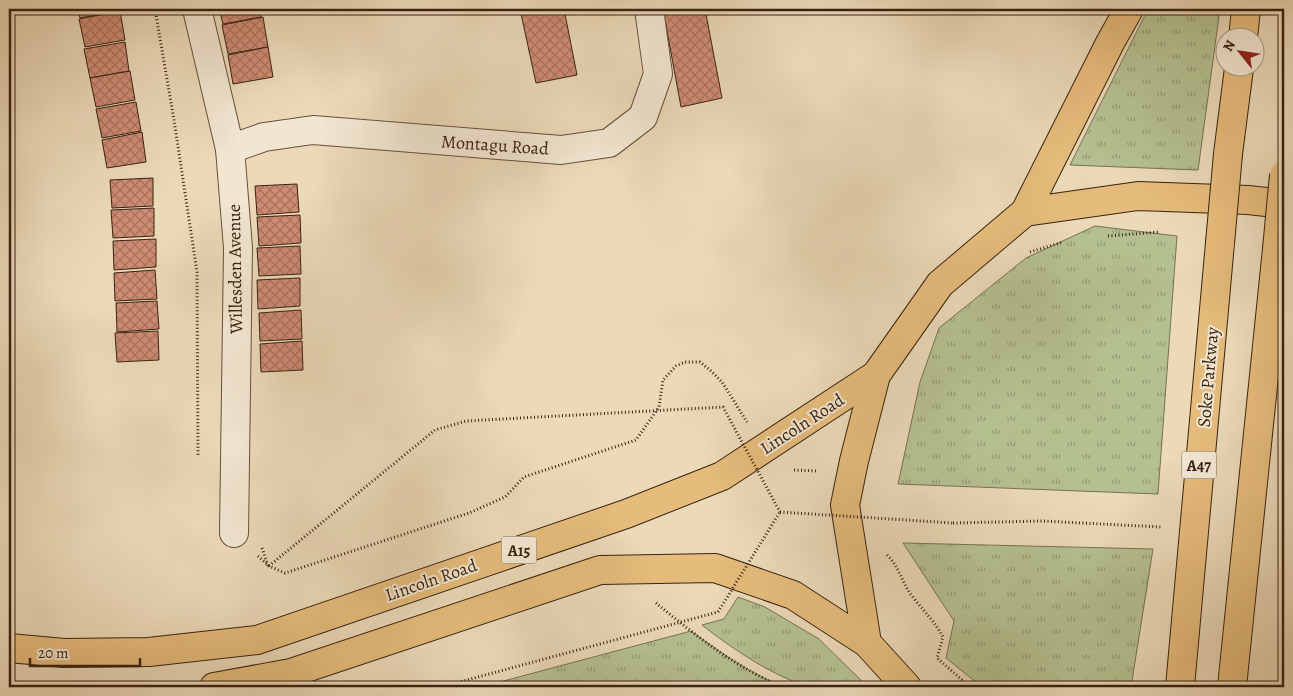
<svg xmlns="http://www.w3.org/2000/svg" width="1293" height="696" viewBox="0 0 1293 696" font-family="Alegreya,serif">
	<defs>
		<pattern id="grass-tufts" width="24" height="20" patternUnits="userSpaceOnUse" patternTransform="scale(1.25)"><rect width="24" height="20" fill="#b5c091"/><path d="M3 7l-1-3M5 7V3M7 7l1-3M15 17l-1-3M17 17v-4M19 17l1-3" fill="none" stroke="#949c75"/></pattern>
		<pattern id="building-cross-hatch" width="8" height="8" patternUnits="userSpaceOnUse" patternTransform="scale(1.25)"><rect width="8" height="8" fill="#cf8c74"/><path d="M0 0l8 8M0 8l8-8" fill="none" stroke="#a9725e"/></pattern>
	</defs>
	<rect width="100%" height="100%" fill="#ebd9b8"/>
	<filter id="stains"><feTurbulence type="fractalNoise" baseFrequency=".004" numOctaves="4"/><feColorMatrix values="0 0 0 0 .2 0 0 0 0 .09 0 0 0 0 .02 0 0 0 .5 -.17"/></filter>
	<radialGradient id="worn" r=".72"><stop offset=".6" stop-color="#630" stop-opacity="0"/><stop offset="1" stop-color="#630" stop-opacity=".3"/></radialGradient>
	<!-- grass -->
	<g fill="url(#grass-tufts)" stroke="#777251">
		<path d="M 1148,9 L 1220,9 L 1198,170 L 1070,165 Z"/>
		<path d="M 1095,226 L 1177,236 L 1158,494 L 898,484 L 920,382 L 939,328 L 1026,258 Z"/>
		<path d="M 903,543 L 1153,549 L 1131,687 L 982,687 L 946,658 L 954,621 Z"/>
		<path d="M 738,597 L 765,607 L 819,639 L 868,687 C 850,687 830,690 813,687 C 779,681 730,647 702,625 L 724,619 Z"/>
		<path d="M 691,631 C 720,652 751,674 784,687 L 481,687 Z"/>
	</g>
	<!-- building -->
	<g fill="url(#building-cross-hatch)" stroke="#392311">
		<path d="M 78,9 L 119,9 L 119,11 L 80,18 Z"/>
		<path d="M 219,9 L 260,9 L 261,17 L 223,24 Z"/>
		<path d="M 520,9 L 564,9 L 577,75 L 536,83 Z"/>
		<path d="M 663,9 L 705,9 L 722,98 L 681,107 Z"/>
		<path d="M 120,11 L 125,40 L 85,47 L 79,19 Z"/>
		<path d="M 263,17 L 268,47 L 228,54 L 222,25 Z"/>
		<path d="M 125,42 L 129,71 L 90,78 L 84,49 Z"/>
		<path d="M 268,47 L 273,77 L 233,84 L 228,55 Z"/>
		<path d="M 130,71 L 135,100 L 96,107 L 90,78 Z"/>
		<path d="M 136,102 L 141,131 L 102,138 L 96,109 Z"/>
		<path d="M 142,132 L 146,162 L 107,168 L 102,140 Z"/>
		<path d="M 153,178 L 153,206 L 112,208 L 110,180 Z"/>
		<path d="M 297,184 L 299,212 L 257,215 L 255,186 Z"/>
		<path d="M 154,208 L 154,236 L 113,238 L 111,210 Z"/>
		<path d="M 300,215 L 301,243 L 259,246 L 257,217 Z"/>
		<path d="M 156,239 L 156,267 L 114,270 L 113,241 Z"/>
		<path d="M 300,246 L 301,274 L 259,276 L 257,248 Z"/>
		<path d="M 155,270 L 157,299 L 115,301 L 114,273 Z"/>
		<path d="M 300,278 L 300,306 L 258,309 L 257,280 Z"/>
		<path d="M 157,301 L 159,329 L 117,332 L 116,303 Z"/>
		<path d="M 301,310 L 302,339 L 260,341 L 259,313 Z"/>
		<path d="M 158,331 L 159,360 L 117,362 L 115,333 Z"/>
		<path d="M 302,341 L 303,370 L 261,372 L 260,344 Z"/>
	</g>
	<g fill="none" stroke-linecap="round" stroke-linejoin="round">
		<defs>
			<g id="street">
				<path d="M 197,9 L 230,149 L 238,248 L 234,533"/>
				<path d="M 230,149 L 264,137 L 313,130 L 561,150 L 609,143 L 643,117 L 658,74 L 649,9"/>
			</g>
			<g id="highway">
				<path d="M 1243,38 L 1246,9"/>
				<path d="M 1228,154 L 1239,68"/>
				<path d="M 1025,212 L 1110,43 L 1129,9"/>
				<path d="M 9,648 L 64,653 L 149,652 L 257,640 L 626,514 L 722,476 L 876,375"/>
				<path d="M 214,687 L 291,673 L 600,570 L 715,568 L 793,595 L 867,643"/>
				<path d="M 907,687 L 867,643 L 845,505 L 854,461 L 876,375 L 940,284 L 1025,212 L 1138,196 L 1248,200 L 1284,204"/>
				<path d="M 1180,687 L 1220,243"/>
				<path d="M 1232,687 L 1277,249"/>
			</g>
		</defs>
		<!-- street casing -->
		<use href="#street" stroke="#66503b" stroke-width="30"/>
		<!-- highway casing -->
		<use href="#highway" stroke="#392311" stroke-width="30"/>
		<!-- path -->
		<g stroke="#392311" stroke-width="3" stroke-dasharray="1 2.5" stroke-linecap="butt">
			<path d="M 155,9 L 174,120 L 197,272 L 198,457"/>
			<path d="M 1108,236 L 1159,232"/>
			<path d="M 1030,252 L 1063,242"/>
			<path d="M 794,470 L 818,471"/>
			<path d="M 953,523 L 1042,521 L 1161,527"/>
			<path d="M 262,548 L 268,566"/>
			<path d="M 887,555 C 899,566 902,583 912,596 C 923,610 935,622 943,637 L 937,658 L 970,687"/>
			<path d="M 258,556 L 269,566 L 285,573 L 469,513 L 505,497 L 524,477 L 636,440 L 659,407 L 663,380 L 676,366 L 685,362 L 700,362 L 710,370 L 722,382 L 747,422"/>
			<path d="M 656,603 C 694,634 738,670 784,687"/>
		</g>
		<!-- street -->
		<use href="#street" stroke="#f2e6d1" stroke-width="28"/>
		<!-- highway -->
		<use href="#highway" stroke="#e6bc7c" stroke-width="28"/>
		<defs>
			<g id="highway-bridge">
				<path d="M 1220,243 L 1228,154"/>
				<path d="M 1277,249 L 1284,175"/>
			</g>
		</defs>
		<!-- highway-bridge casing -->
		<use href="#highway-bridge" stroke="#392311" stroke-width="30" stroke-linecap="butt"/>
		<!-- path-bridge -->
		<g stroke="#392311" stroke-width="3" stroke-dasharray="1 2.5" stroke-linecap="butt">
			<path d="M 780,512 L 953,523"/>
			<path d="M 269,566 L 435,430 L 466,421 L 723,407 L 780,512"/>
			<path d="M 441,687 L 718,612 L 780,512"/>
		</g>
		<!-- highway-bridge -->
		<use href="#highway-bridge" stroke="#e6bc7c" stroke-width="28"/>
	</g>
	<g text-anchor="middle" stroke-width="4" stroke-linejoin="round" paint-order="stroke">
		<!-- shield labels -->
		<g fill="#f2e6d1" stroke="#705e4b" stroke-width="1">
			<rect x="1181.5" y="451.5" width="35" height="27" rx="4"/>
			<rect x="501.5" y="536.5" width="35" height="27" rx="4"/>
		</g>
		<g font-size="16" font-weight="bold" fill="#392311">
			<text x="1199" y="471">A47</text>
			<text x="519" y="556">A15</text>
		</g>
		<!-- street labels -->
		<g font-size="18" fill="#392311" stroke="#f2e6d1">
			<text transform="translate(495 145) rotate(4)" y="6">Montagu Road</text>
			<text transform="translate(235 269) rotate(-91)" y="6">Willesden Avenue</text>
			<text transform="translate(1208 377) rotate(-85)" y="6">Soke Parkway</text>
			<text transform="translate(802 424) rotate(-33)" y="6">Lincoln Road</text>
			<text transform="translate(431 580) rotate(-19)" y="6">Lincoln Road</text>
		</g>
	</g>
	<!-- margin -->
	<rect width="1293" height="696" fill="none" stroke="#ebd9b8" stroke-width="30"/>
	<rect x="10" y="10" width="1273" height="676" fill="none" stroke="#392311" stroke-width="2.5"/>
	<rect x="15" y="15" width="1263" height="666" fill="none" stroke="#392311"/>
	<!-- north arrow -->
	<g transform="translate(1240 52) rotate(300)"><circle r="24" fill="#f2e6d1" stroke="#a89884"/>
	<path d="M0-4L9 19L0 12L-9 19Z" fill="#8f2418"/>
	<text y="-8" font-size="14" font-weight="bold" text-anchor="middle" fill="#392311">N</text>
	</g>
	<!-- scale -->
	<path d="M30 658v8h110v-8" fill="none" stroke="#392311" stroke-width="2.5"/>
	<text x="38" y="658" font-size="15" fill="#392311" stroke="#f2e6d1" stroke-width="4" paint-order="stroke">20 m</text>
	<rect width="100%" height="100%" filter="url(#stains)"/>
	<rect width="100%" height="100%" fill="url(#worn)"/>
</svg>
